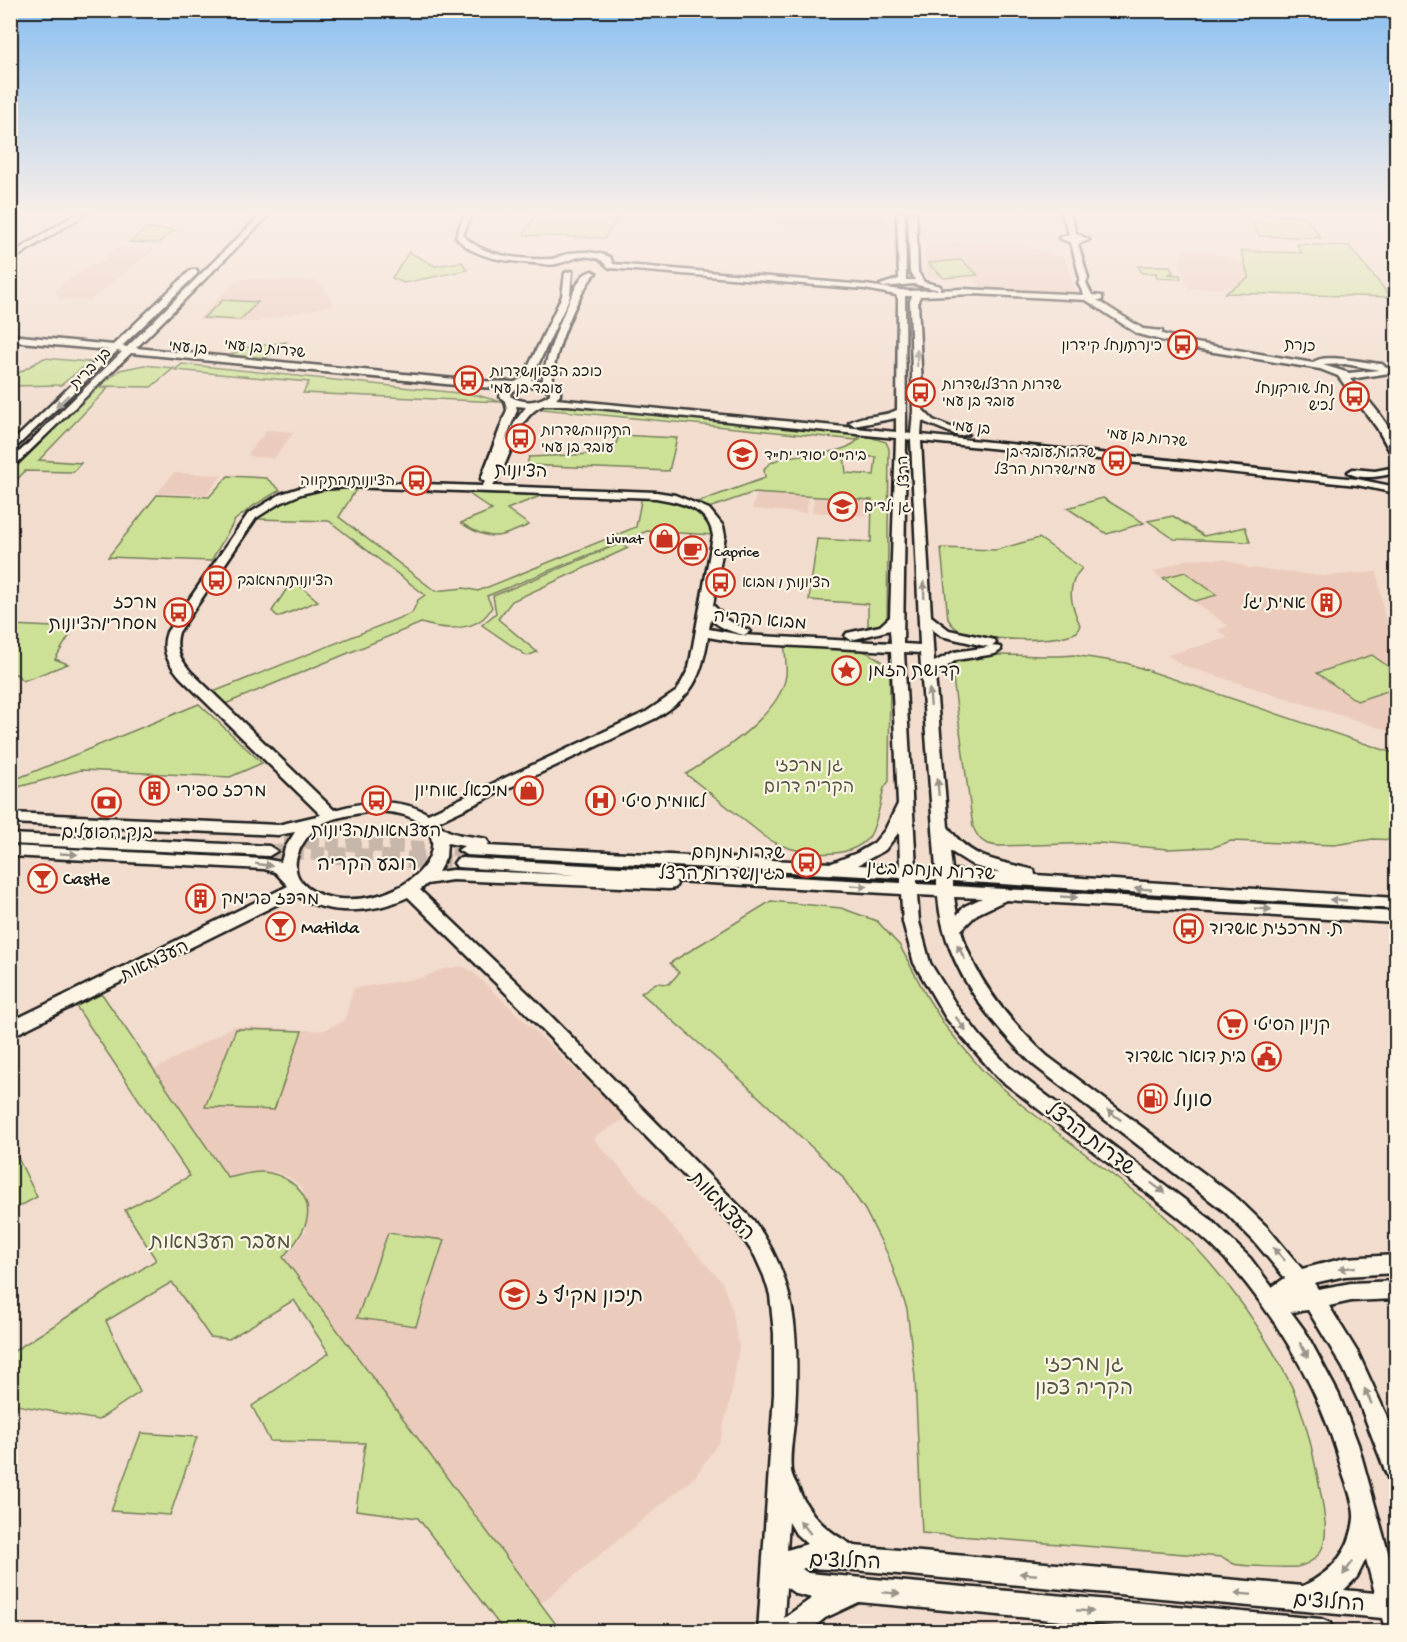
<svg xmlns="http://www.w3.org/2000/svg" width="1407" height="1642" viewBox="0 0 1407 1642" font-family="'Gochi Hand','Playpen Sans Hebrew',sans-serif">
	<rect width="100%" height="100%" fill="#f2dccd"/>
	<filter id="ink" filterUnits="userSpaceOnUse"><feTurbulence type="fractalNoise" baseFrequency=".0167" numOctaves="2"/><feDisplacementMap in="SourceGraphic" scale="12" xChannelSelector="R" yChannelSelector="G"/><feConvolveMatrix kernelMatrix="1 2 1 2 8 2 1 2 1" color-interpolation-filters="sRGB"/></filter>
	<g filter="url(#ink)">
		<!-- built -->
		<g fill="#ebcbbc">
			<path d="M 748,213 L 885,213 L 886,233 L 795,230 Z"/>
			<path d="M 925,241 L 1015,243 L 1065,258 L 1076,292 L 982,290 L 974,279 L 927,278 Z"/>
			<path d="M 117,248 L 155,249 L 91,300 L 59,299 L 55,289 L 93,264 L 107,261 L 103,256 Z"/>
			<path d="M 1184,250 L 1207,251 L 1247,264 L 1253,277 L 1226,288 L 1188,289 L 1180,265 Z"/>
			<path d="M 238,279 L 319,281 L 334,305 L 255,322 L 197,320 Z"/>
			<path d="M 267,430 L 294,432 L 274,458 L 253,457 L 248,454 Z"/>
			<path d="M 174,473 L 222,475 L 207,495 L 157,493 Z"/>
			<path d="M 757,494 L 809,498 L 806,513 L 752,509 Z"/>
			<path d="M 814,498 L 869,501 L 867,516 L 812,512 Z"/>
			<path d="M 1206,559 L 1224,559 L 1249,568 L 1325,576 L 1377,572 L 1384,615 L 1396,635 L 1396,733 L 1182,665 L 1167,655 L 1228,638 L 1218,630 L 1228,626 L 1153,572 L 1184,560 Z"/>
			<path d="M 460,966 L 467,968 L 475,974 L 626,1118 L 593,1138 L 722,1282 L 732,1309 L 739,1347 L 730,1401 L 720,1440 L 695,1477 L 525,1616 L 281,1261 L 292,1250 L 306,1230 L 307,1204 L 302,1187 L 289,1177 L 275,1172 L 257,1172 L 221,1181 L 152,1071 L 234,1026 L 322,1031 L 344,1021 L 354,988 L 422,978 L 440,970 Z"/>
		</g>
		<!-- green -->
		<g fill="#cce196" stroke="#747e59" stroke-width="1.5" fill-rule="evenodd">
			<path d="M 536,213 L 619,213 L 605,238 L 524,235 Z"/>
			<path d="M 1246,214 L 1305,216 L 1321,238 L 1260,236 Z"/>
			<path d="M 147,229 L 175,230 L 158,243 L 129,242 Z"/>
			<path d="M 1297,244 L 1349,246 L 1391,297 L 1225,293 L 1249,278 L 1241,251 L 1302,253 Z"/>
			<path d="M 409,252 L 435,266 L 462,262 L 467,270 L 404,283 L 392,278 Z"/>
			<path d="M 961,260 L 978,275 L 944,278 L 928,263 Z"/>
			<path d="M 1138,266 L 1170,266 L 1173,273 L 1168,274 L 1180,275 L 1181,279 L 1157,278 L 1156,273 L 1142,273 Z"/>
			<path d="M 223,300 L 258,302 L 240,320 L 203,318 Z"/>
			<path d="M 286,342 L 266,358 L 231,355 L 243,348 Z"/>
			<path d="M 44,358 L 89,362 L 90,362 L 61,385 L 11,386 L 11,375 L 15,375 Z"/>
			<path d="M 182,364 L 477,395 L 501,402 L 303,393 L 309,382 L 175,370 Z"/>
			<path d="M 144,365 L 174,368 L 151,387 L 100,386 L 120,370 Z"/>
			<path d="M 95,388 L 108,388 L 39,460 L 81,463 L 73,472 L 25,471 L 11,486 L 11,472 Z"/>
			<path d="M 545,404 L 555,404 L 860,435 L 857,440 L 541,409 Z"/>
			<path d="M 619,435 L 677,438 L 669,471 L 527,465 L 529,457 L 613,453 Z"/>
			<path d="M 863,435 L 886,442 L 889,449 L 887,625 L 868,626 L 868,604 L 809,600 L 817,539 L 871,542 L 872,500 L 752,493 L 706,509 L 695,503 L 765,478 L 764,469 C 782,445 840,465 863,435 ZM 844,456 L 876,457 L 874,475 L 846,473 Z"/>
			<path d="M 228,476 L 266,478 L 280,490 L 253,506 L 235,520 L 211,561 L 108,557 L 157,495 L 209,497 Z"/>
			<path d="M 345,487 L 357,488 L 339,517 L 435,591 L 464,588 L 478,591 L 636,527 L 642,496 C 663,498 691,500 706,517 C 710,521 712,529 714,535 L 647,531 L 487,596 L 492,607 C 479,633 444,630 421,623 L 225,704 L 213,692 L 412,613 L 418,600 L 425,595 L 329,521 L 257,519 C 273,496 318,489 345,487 Z"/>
			<path d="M 468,493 L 543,495 L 507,509 L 529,525 C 498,538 490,542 461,523 L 492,510 Z"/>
			<path d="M 1103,498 L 1144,523 L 1107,534 L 1067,508 Z"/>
			<path d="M 1173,516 L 1204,536 L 1245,527 L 1250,542 L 1174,539 L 1148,521 Z"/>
			<path d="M 1039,538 L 1082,568 C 1065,586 1071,605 1080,625 L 1077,632 C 1054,643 985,641 961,631 C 955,629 951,624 948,619 L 941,548 L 996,550 Z"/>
			<path d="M 621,543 L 628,548 L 512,601 L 498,619 L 537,652 L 527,656 L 482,625 L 496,613 L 493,596 Z"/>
			<path d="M 1185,572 L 1217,595 L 1195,601 L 1163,578 Z"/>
			<path d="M 298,584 L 318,601 L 278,617 L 272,611 L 288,587 Z"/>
			<path d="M 11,625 L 74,628 L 55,659 L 68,664 L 23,681 L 16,674 L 11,676 Z"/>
			<path d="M 784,643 C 820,645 864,640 890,669 L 889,781 L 884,788 C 881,800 876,828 869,837 C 847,863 793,854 768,839 L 686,774 C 717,755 781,715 786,675 C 787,665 785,653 784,643 Z"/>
			<path d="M 1073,655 L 1126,663 L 1396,754 L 1396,840 L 1373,839 L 1334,845 L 1231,841 L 1214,847 L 1168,849 L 1099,843 L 998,846 C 983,844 979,840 973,827 L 951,664 C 978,647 1039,660 1073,655 Z"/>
			<path d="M 1372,655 L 1396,672 L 1396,688 L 1357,701 L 1317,673 Z"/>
			<path d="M 199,704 L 262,763 L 230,777 L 81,770 L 11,789 L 11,781 Z"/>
			<path d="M 771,901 L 841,908 L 877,921 L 900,946 L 927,997 L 946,1027 L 983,1071 L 1022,1105 L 1158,1210 C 1203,1251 1241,1297 1272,1350 C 1280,1364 1289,1379 1295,1394 C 1309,1429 1315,1463 1322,1500 C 1326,1527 1333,1558 1297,1567 C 1290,1568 1239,1566 1234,1564 C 1230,1562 1226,1559 1222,1557 L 922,1533 L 915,1377 L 907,1309 L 888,1255 L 865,1210 L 841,1175 L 741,1080 L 641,993 L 656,983 L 669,984 L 679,973 L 670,963 Z"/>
			<path d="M 102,994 L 228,1178 C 238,1176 249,1172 260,1172 C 286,1172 315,1194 306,1223 C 301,1237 292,1247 283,1257 L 561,1631 L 504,1631 L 418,1518 L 356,1510 L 365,1443 L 270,1441 L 252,1406 L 329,1353 L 294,1300 L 229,1339 L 210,1337 L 172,1282 L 106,1321 L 140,1392 L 98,1420 L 11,1404 L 11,1353 L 156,1260 L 125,1210 L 190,1176 L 76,1006 Z"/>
			<path d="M 236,1029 L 302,1031 L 274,1110 L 205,1107 Z"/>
			<path d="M 17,1156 L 37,1197 L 11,1211 L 11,1159 Z"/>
			<path d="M 388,1233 L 444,1240 L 416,1326 L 357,1318 Z"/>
			<path d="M 141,1433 L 197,1437 L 170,1515 L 111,1511 Z"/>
		</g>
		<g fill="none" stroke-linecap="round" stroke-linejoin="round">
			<!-- secondary-tunnel-far1 -->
			<g stroke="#c7b6aa" stroke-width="14" stroke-dasharray="14 7" stroke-linecap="butt">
				<path d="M 284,841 L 466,850"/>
				<path d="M 269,851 L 353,856"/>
			</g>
			<!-- secondary-tunnel -->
			<path stroke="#c7b6aa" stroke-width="17" stroke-dasharray="17 9" stroke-linecap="butt" d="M 329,855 L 462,863"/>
			<defs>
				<g id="secondary">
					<path d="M 78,213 L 87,213 L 10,261 L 10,255 Z"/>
					<path d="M 263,213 L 271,213 L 136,348 L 476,381 L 515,382 L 523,378 L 562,296 L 565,273 L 572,271 L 570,296 L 531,380 L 543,381 C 542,365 572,287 584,275 C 586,273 589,272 592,271 L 596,273 C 579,289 550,360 553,384 L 560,390 L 560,395 L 556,399 L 896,432 L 896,418 L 854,426 L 849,423 C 861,414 882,418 897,410 L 898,299 L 896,295 L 865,289 L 610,268 C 604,265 604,260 596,258 C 577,253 572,261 556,264 C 549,266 540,263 533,263 C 506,261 475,259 456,237 L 465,213 L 472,213 L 463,235 C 482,257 523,260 551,259 C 555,259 559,256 564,255 C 579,250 595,252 610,257 L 613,264 L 865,285 L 908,291 L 963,289 L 1084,295 L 1078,283 L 1080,278 L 1071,243 L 1059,238 L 1069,234 L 1062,213 L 1070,213 L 1076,233 L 1089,240 L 1078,244 L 1088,278 L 1086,283 L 1092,295 L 1102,296 L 1102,300 L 1097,300 L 1143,329 L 1162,331 L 1162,334 L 1196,343 L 1313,363 C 1321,352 1367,363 1382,364 L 1386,368 L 1396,366 L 1396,372 L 1350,379 C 1366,399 1399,429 1396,456 L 1392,455 L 1377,428 L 1338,376 L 1320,369 L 1195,349 L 1138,334 L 1086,300 L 975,294 L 920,296 L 918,301 L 923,410 L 933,420 L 968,434 L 959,436 L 922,421 L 921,435 L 1357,479 L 1396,487 L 1396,493 L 1357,485 L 921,441 L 931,616 L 949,630 L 995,640 L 996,643 L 992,646 L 1000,647 L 1001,650 L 995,654 L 956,660 L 935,675 L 948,827 C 972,861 997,860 1034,870 L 1035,875 L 1396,898 L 1396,909 L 953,881 L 953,886 L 1396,912 L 1396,923 L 1006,900 L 977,914 L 961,930 C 974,980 1010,1022 1047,1056 L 1238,1199 L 1267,1227 L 1302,1269 L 1345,1258 L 1396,1255 L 1396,1273 L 1345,1276 L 1314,1283 L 1318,1289 L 1351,1283 L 1396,1281 L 1396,1299 L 1351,1301 L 1329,1306 L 1358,1353 L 1394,1432 L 1396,1439 L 1396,1481 L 1388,1478 L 1358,1400 L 1343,1368 L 1308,1310 L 1291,1312 L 1305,1331 L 1339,1395 L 1358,1444 L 1396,1581 L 1396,1632 L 1386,1632 L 1382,1618 L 854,1570 L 804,1568 L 802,1569 L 808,1573 L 1321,1619 L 1330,1623 L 1333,1632 L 1178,1632 L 859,1602 L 825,1618 L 808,1632 L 758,1632 L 774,1394 L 774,1334 L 770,1295 L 764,1276 L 755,1256 L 739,1232 L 522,1009 L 408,897 C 374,913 328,917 296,895 L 10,1037 L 10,1022 L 288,886 L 275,872 L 264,869 L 10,856 L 10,846 L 264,859 L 281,862 L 285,848 L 295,832 L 278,835 L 10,823 L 10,813 L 278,825 L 321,815 L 181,678 C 169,664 160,651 167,632 L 248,514 L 281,494 L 309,485 L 335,481 L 482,486 L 485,482 L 481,479 L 507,410 L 505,401 L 500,397 L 501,391 L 505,388 L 476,387 L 131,353 L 10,470 L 10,461 L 122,352 L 117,351 L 10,453 L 10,444 L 108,350 L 10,341 L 10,335 L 113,345 L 191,270 L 197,270 L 197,274 L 122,346 L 127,347 ZM 905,296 L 912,296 L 910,301 L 913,411 L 911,434 L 906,433 ZM 1345,364 L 1379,370 L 1349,373 L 1323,365 ZM 536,386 L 550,391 L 550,394 C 538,403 523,404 510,396 L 511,392 L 521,387 ZM 544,405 L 568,405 L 896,438 L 890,617 L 880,626 L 847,633 L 845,636 L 851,640 L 890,630 L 891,643 L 741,635 L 709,629 L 711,619 C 720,628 732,632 744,635 L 750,631 L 727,620 L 713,605 L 725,536 L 723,526 L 709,509 L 675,495 L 656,492 L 493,486 C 511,463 515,416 544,405 ZM 516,406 L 526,407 L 516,420 L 505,441 L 517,410 ZM 906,439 L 911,440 L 920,645 L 903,644 ZM 348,487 L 656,498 C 680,502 709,508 713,536 L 689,668 L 677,691 L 646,712 L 428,814 C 399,797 365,801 334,810 L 191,672 C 180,659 174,649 179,632 L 256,518 L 278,504 L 301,494 L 322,489 ZM 932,629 L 941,636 L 989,647 L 954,652 L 934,662 ZM 708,637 L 741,643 L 891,651 L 898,804 L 885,830 L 874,843 L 857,853 L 832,863 L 487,846 L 489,843 L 486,839 C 469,835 449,837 437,822 L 656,718 C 693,696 701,678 708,637 ZM 904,652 L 920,653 L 936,869 L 916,868 ZM 374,811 C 478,813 428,905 340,899 C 326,898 308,892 300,880 C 287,861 306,835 320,825 C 332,817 360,813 374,811 ZM 899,832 L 900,867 L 858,865 L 885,850 ZM 447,843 L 464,846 L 458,850 L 466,855 L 901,878 L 901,883 L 462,858 L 457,859 L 454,863 L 457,867 L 577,875 L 452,870 L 438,872 L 446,857 ZM 950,851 L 974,866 L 1001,873 L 952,870 ZM 917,879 L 937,880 L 937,885 L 917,884 ZM 452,880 L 669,889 L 675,888 L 677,884 L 675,881 L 901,894 L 903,922 L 914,963 L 946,1018 L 997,1077 C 1043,1113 1090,1149 1137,1185 C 1171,1212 1208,1237 1236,1271 C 1285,1330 1324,1399 1343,1474 C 1347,1486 1355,1505 1354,1518 C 1351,1551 1332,1572 1303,1586 L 854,1546 C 827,1531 810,1517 798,1488 C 796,1483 792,1477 791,1471 C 789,1453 794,1430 795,1412 C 799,1340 798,1280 753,1220 L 534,999 L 420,890 L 427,884 ZM 917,895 L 938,896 C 943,962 987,1021 1035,1066 L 1224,1211 L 1253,1240 L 1285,1278 L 1272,1287 L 1250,1258 L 1210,1219 L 1009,1067 L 981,1037 L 958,1008 L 930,963 L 919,922 ZM 954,897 L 982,898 L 965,906 L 957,915 ZM 789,1522 L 796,1534 L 807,1544 L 787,1550 ZM 1366,1559 L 1375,1593 L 1344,1590 L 1357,1577 ZM 786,1587 L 796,1594 L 812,1598 L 784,1618 Z"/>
					<path d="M 897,213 L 905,213 L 906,280 L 915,280 L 910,272 L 908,213 L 916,213 L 918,272 L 924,282 L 940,286 L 940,290 L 913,284 L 884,287 L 880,285 L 899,279 Z"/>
					<path d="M 1396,467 L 1396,473 C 1382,476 1360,481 1348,472 L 1353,469 L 1375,471 Z"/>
					<path d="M 10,834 L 269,846 L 277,851 L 269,856 L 10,844 Z"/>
				</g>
			</defs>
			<!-- secondary casing -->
			<use href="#secondary" stroke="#1c1c1c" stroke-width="5"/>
			<!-- secondary -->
			<use href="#secondary" fill="#fcf5e5" fill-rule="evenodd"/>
		</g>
		<!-- one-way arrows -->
		<defs><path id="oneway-solid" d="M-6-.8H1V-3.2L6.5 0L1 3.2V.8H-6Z" transform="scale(1.5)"/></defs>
		<g fill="#97938b">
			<use href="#oneway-solid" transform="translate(917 358) rotate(-91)"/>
			<use href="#oneway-solid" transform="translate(62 401) rotate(136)"/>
			<use href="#oneway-solid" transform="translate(924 590) rotate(-92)"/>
			<use href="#oneway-solid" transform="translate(930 697) rotate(-95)"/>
			<use href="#oneway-solid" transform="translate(938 787) rotate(-95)"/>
			<use href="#oneway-solid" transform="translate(69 854) rotate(3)"/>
			<use href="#oneway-solid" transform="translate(264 865) rotate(9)"/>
			<use href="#oneway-solid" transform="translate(859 886) rotate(3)"/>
			<use href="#oneway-solid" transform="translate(1143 889) rotate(-177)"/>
			<use href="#oneway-solid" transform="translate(1069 897) rotate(3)"/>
			<use href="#oneway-solid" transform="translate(1338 900) rotate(-177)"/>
			<use href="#oneway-solid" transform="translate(1263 909) rotate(3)"/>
			<use href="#oneway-solid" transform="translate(961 952) rotate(-117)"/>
			<use href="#oneway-solid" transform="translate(961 1024) rotate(53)"/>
			<use href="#oneway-solid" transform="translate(1114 1115) rotate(-144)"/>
			<use href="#oneway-solid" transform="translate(1158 1188) rotate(37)"/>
			<use href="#oneway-solid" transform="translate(1279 1254) rotate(-132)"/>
			<use href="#oneway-solid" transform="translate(1347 1268) rotate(173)"/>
			<use href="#oneway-solid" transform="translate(1304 1350) rotate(61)"/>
			<use href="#oneway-solid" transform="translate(1368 1396) rotate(-115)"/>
			<use href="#oneway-solid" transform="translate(805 1527) rotate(-129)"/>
			<use href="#oneway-solid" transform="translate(1348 1568) rotate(126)"/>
			<use href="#oneway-solid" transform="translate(1028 1574) rotate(-175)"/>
			<use href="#oneway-solid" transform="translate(891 1593) rotate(5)"/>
			<use href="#oneway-solid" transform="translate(1243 1594) rotate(-175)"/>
			<use href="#oneway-solid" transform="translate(1085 1611) rotate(5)"/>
		</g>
	</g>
	<!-- sky -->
	<linearGradient id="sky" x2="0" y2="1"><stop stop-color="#8abff0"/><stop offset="0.48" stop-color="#f9efe8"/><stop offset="1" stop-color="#f9efe8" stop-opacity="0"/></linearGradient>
	<rect width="1407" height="443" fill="url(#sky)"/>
	<!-- icons -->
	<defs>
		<symbol id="bus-ring" viewBox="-11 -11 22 22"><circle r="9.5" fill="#fcf5e5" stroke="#c8321e" stroke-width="1.5"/><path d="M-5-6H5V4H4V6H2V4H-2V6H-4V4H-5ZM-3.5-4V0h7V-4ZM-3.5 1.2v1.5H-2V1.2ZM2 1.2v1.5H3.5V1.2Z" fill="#c8321e"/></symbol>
		<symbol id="school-ring" viewBox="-11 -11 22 22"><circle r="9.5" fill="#fcf5e5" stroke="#c8321e" stroke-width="1.5"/><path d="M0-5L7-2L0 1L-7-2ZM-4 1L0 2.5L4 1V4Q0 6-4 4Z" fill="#c8321e"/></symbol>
		<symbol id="shop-ring" viewBox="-11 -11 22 22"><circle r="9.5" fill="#fcf5e5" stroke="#c8321e" stroke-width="1.5"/><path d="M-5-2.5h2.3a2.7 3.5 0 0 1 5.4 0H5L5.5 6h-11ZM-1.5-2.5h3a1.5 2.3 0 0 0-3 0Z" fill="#c8321e"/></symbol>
		<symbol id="cafe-ring" viewBox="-11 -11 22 22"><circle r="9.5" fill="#fcf5e5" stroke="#c8321e" stroke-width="1.5"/><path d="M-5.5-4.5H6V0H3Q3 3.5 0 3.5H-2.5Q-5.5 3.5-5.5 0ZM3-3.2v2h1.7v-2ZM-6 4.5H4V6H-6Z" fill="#c8321e"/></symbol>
		<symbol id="building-ring" viewBox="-11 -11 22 22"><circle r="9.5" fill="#fcf5e5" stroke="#c8321e" stroke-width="1.5"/><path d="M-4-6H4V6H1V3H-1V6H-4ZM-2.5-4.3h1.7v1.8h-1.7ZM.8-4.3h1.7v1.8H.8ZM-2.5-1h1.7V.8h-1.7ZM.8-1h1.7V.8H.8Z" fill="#c8321e"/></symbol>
		<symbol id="sight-ring" viewBox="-11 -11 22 22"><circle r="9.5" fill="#fcf5e5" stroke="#c8321e" stroke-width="1.5"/><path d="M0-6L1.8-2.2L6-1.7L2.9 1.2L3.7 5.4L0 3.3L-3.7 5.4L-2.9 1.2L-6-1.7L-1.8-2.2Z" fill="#c8321e"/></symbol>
		<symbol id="hospital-ring" viewBox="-11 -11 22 22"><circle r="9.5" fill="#fcf5e5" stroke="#c8321e" stroke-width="1.5"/><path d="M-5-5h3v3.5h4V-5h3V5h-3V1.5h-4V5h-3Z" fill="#c8321e"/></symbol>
		<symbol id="bank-ring" viewBox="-11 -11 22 22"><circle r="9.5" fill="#fcf5e5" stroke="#c8321e" stroke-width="1.5"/><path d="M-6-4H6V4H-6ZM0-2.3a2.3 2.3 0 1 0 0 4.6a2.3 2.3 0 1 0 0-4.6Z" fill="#c8321e"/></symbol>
		<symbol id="bar-ring" viewBox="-11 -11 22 22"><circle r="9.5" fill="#fcf5e5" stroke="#c8321e" stroke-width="1.5"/><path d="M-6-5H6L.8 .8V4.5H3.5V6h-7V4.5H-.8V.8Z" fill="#c8321e"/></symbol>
		<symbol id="supermarket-ring" viewBox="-11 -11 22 22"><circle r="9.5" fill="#fcf5e5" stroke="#c8321e" stroke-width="1.5"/><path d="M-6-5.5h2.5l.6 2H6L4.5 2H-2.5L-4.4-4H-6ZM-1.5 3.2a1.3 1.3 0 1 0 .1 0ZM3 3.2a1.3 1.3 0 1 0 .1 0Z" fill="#c8321e"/></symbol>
		<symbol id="civic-ring" viewBox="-11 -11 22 22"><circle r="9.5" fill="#fcf5e5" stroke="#c8321e" stroke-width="1.5"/><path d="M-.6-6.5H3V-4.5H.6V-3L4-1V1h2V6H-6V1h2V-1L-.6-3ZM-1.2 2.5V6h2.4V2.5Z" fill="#c8321e"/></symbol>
		<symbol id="fuel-ring" viewBox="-11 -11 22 22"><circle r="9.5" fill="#fcf5e5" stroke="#c8321e" stroke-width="1.5"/><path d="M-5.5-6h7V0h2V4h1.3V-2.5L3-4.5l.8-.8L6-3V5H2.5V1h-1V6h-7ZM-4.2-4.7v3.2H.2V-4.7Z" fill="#c8321e"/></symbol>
	</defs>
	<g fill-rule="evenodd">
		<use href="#bus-ring" x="1166" y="328" width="33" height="33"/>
		<use href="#bus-ring" x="452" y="364" width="33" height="33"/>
		<use href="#bus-ring" x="904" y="376" width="33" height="33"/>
		<use href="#bus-ring" x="1338" y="380" width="33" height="33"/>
		<use href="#bus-ring" x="504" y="422" width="33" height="33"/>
		<use href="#school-ring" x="726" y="438" width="33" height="33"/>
		<use href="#bus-ring" x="1100" y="444" width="33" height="33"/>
		<use href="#bus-ring" x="400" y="464" width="33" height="33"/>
		<use href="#school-ring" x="826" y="490" width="33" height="33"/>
		<use href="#shop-ring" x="648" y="522" width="33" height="33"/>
		<use href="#cafe-ring" x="676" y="534" width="33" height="33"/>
		<use href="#bus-ring" x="200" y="564" width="33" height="33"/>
		<use href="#bus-ring" x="704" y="566" width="33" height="33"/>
		<use href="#building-ring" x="1310" y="586" width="33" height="33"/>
		<use href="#bus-ring" x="162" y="596" width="33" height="33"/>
		<use href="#sight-ring" x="830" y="654" width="33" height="33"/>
		<use href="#building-ring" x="138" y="774" width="33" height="33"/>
		<use href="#shop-ring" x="512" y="774" width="33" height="33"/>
		<use href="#bus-ring" x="360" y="784" width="33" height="33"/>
		<use href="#hospital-ring" x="584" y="784" width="33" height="33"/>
		<use href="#bank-ring" x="90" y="786" width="33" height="33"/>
		<use href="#bus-ring" x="790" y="846" width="33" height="33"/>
		<use href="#bar-ring" x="26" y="862" width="33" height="33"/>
		<use href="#building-ring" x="184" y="882" width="33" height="33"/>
		<use href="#bar-ring" x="264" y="910" width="33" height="33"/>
		<use href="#bus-ring" x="1172" y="912" width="33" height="33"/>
		<use href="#supermarket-ring" x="1216" y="1008" width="33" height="33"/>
		<use href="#civic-ring" x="1250" y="1040" width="33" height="33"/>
		<use href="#fuel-ring" x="1136" y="1082" width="33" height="33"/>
		<use href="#school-ring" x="498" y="1278" width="33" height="33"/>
	</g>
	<g text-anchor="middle" stroke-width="4.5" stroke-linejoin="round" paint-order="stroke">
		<!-- far-poi labels -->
		<g font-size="15" fill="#1c1c1c" stroke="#fcf5e5" text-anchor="start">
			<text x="1162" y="350" text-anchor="end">כינרת/נחל קידרון</text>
			<text x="490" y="376">כוכב הצפון/שדרות<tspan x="490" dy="17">עובד בן עמי</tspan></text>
			<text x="942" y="389">שדרות הרצל/שדרות<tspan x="942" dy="17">עובד בן עמי</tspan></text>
			<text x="1334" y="393" text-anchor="end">נחל שורק/נחל<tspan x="1334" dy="17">לכיש</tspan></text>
			<text x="541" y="435">התקווה/שדרות<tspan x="541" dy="17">עובד בן עמי</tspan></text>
			<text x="1096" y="457" text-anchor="end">שדרות עובד בן<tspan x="1096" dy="17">עמי/שדרות הרצל</tspan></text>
			<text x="764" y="460">ביה"ס יסודי יח"ד</text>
			<text x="395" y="485" text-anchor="end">הציונות/התקווה</text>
			<text x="864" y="511">גן ילדים</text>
			<text x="643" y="543" text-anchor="end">Livnat</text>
			<text x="714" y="556">Caprice</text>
			<text x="237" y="585">הציונות/המאבק</text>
			<text x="742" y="587">הציונות / מבוא</text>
		</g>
		<!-- far-street labels -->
		<g font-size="15" fill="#1c1c1c" stroke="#fcf5e5">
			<text transform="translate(1300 345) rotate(5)" y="5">כנרת</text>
			<text transform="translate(188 347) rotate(6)" y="5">בן עמי</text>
			<text transform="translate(265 348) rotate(6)" y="5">שדרות בן עמי</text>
			<text transform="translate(90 368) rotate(-45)" y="5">בני ברית</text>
			<text transform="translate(971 427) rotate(6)" y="5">בן עמי</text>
			<text transform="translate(1147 437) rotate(6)" y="5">שדרות בן עמי</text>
			<text transform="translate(903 472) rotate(-94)" y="5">הרצל</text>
		</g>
		<!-- street labels -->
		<g font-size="18" fill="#1c1c1c" stroke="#fcf5e5">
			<text transform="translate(521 470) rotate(2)" y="6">הציונות</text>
			<text transform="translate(760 619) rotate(5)" y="6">מבוא הקריה</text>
			<text transform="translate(931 870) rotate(3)" y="6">שדרות מנחם בגין</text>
			<text transform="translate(154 960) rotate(-26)" y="6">העצמאות</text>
		</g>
		<!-- poi labels -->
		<g font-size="18" fill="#1c1c1c" stroke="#fcf5e5" text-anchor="start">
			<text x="157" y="608" text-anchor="end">מרכז<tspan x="157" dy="21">מסחרי/הציונות</tspan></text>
			<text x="1306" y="608" text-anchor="end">אמית יגל</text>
			<text x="868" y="676">קדושת הזמן</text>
			<text x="176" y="796">מרכז ספירי</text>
			<text x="508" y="796" text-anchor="end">מיכאל אוחיון</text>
			<text x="621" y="807">לאומית סיטי</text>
			<text x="376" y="836" text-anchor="middle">העצמאות/הציונות</text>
			<text x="107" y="838" text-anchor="middle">בנק הפועלים</text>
			<text x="785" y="858" text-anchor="end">שדרות מנחם<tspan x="785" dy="21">בגין/שדרות הרצל</tspan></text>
			<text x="63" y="884">Castle</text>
			<text x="221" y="904">מרכז פרימק</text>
			<text x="301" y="933">Matilda</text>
			<text x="1209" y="934">ת. מרכזית אשדוד</text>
			<text x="1253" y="1030">קניון הסיטי</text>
			<text x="1246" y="1062" text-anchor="end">בית דואר אשדוד</text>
		</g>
		<!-- park labels -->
		<g font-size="18" fill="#515741" stroke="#fcf5e5">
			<text x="809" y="771">גן מרכזי<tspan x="809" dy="21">הקריה דרום</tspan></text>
		</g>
		<!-- neighbourhood labels -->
		<g font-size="20" fill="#1c1c1c" stroke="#fcf5e5">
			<text x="367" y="870">רובע הקריה</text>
		</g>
		<!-- near-poi labels -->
		<g font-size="21" fill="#1c1c1c" stroke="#fcf5e5" text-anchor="start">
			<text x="1173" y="1106">סונול</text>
			<text x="536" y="1302">תיכון מקיף ז</text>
		</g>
		<!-- near-street labels -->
		<g font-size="21" fill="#1c1c1c" stroke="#fcf5e5">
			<text transform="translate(1091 1138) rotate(37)" y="7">שדרות הרצל</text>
			<text transform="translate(723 1205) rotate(47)" y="7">העצמאות</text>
			<text transform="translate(845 1560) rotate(2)" y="7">החלוצים</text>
			<text transform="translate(1329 1601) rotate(4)" y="7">החלוצים</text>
		</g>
		<!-- near-park labels -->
		<g font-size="21" fill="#515741" stroke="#fcf5e5">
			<text x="220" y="1248">מעבר העצמאות</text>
			<text x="1084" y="1370">גן מרכזי<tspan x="1084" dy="24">הקריה צפון</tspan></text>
		</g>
	</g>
	<!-- margin -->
	<rect width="1407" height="1642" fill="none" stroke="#fcf5e5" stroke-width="36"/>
	<rect x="18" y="18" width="1371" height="1606" fill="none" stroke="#1c1c1c" stroke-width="2" filter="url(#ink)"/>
</svg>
